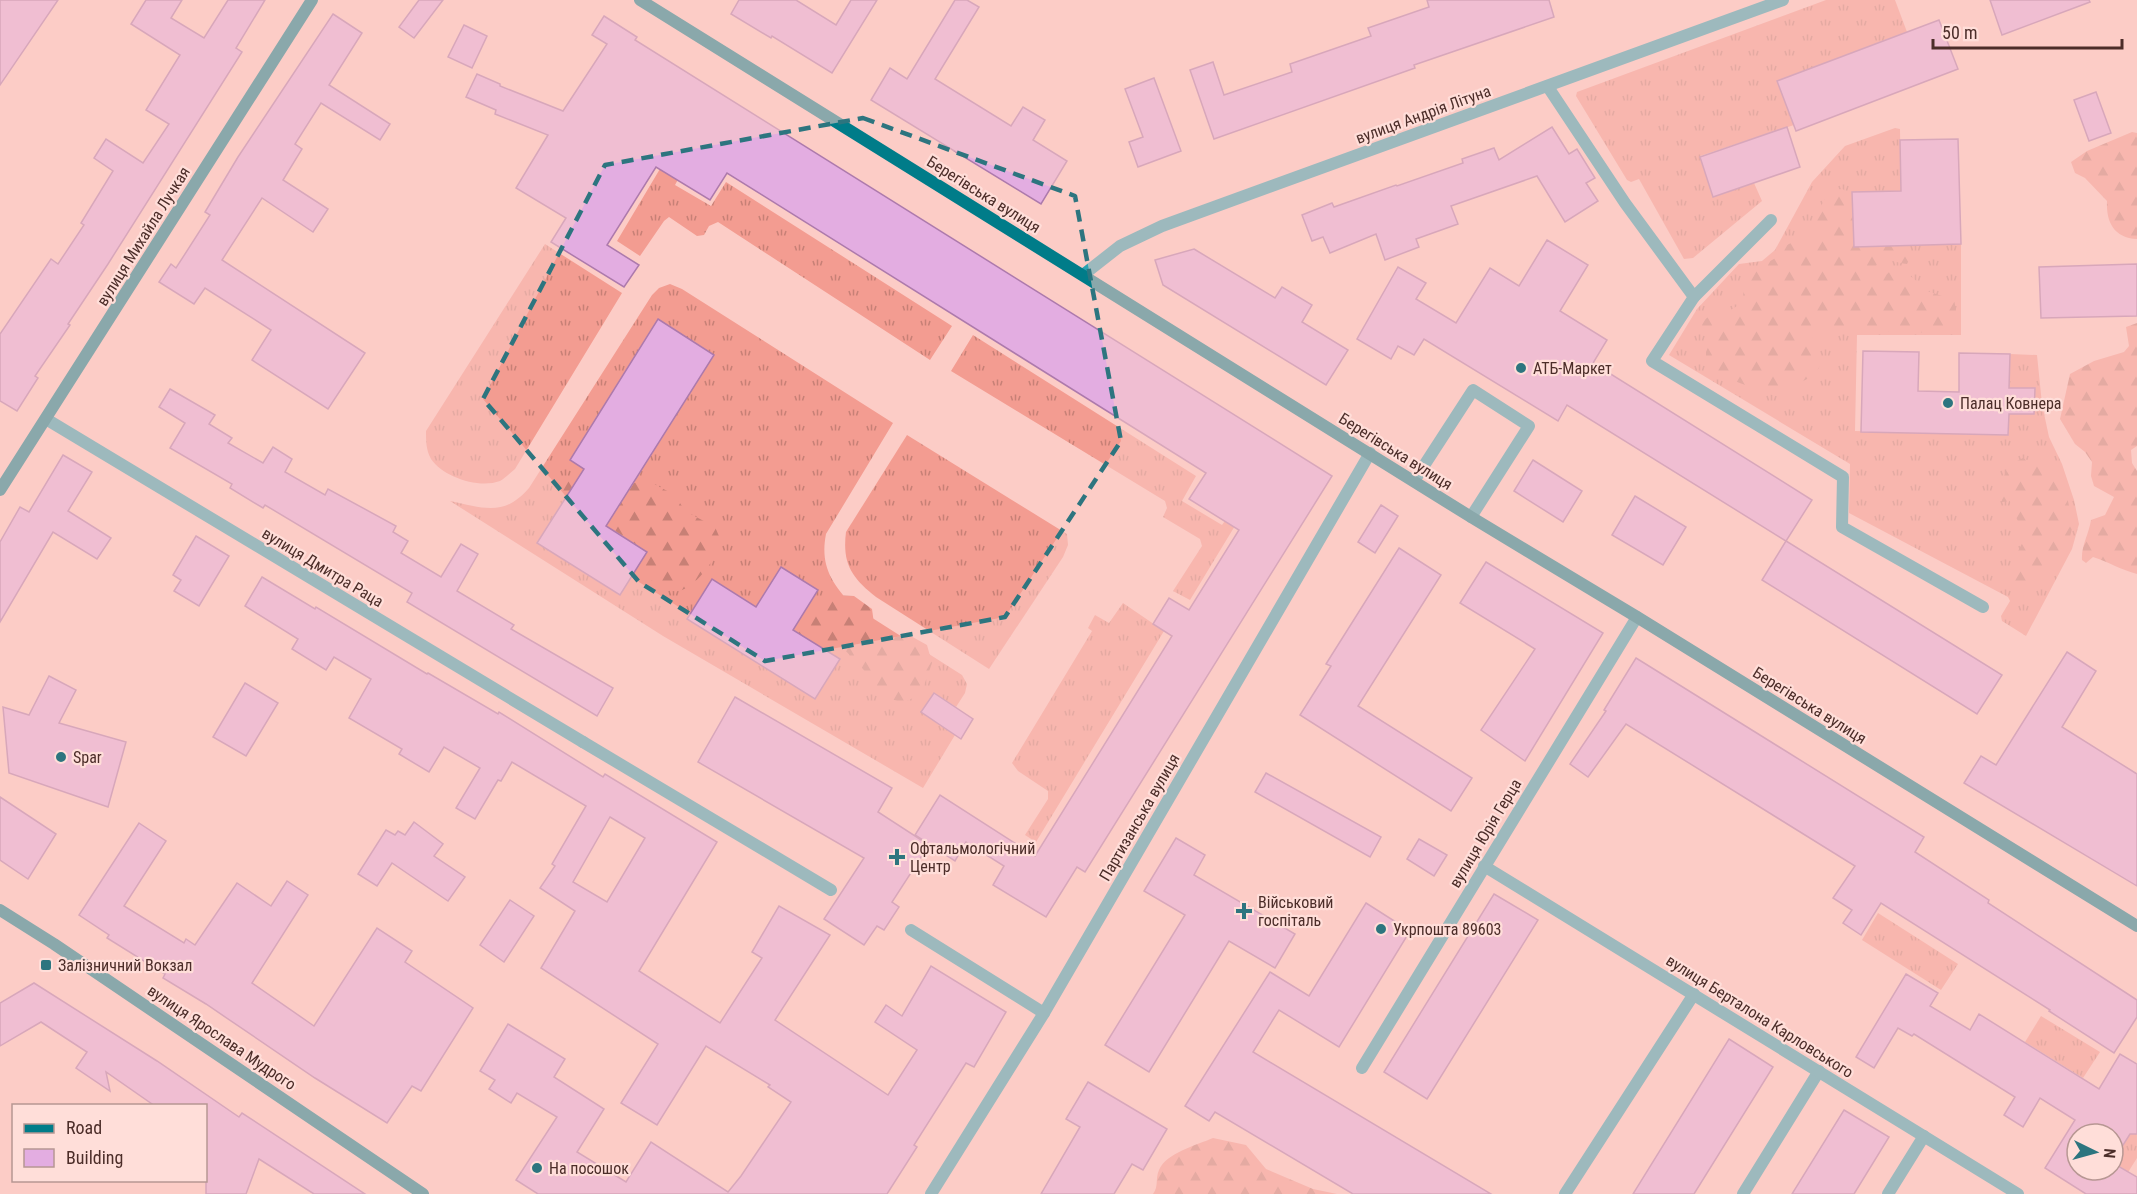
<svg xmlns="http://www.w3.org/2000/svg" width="2137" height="1194" viewBox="0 0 2137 1194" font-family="'Roboto Condensed',sans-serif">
	<defs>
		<pattern id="grass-tufts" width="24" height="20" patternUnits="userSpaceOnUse" patternTransform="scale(1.5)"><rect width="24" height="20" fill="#f39c91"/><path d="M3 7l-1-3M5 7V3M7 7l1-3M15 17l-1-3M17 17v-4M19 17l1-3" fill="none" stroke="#c78076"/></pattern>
		<pattern id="forest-firs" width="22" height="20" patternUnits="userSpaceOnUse" patternTransform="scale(1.5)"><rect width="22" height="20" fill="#f39c91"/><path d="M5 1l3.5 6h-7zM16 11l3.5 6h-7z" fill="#c78076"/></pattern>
	</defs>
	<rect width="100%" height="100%" fill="#fcccc6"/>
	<!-- grass -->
	<g fill="url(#grass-tufts)">
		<path d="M 1826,0 L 1895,0 L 1907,32 L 1778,81 L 1794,125 L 1700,156 L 1713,197 L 1754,183 L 1762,201 L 1693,258 L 1684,259 L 1639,179 L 1631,182 L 1627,180 L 1576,96 L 1577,92 Z"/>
		<path d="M 1895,128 L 1900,129 L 1901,191 L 1853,192 L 1854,246 L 1961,244 L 1961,335 L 1857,335 L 1855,431 L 2008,435 L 2009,414 L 2034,388 L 2009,388 L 2010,354 L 2037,355 L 2042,404 L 2049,437 L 2062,464 L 2074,500 L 2079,524 L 2072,549 L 2026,636 L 2002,621 L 2001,616 L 2010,601 L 2008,597 L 1849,513 L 1850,464 L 1669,355 L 1697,309 L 1739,264 L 1762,261 L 1775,250 L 1812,182 L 1845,146 Z"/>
		<path d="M 673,147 L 690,157 L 675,185 L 711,206 L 726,182 L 952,326 L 930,360 L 718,222 L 709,226 L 704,235 L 697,236 L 669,217 L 664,221 L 640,256 L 617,241 Z"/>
		<path d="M 545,244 L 622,293 L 515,469 C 510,473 505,478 500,481 C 479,489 443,477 431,459 C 426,450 426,441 426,431 Z"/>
		<path d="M 670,284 L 682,289 L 893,423 L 826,534 C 820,565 831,583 852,605 L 962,675 L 967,684 L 965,693 L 956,707 L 934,693 L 922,712 L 955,735 L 923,788 L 663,636 L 450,501 C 484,508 504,517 529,488 L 652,295 L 659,288 Z"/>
		<path d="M 973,335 L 1196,476 L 1182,501 L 1222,525 L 1239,501 L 1247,506 L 1190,600 L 1173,591 L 1202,546 L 1200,539 L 1163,517 L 1167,508 L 1165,501 L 951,371 Z"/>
		<path d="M 907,435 L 1067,534 L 1068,545 L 1063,557 L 989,669 L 876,597 C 852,578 842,564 846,532 Z"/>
		<path d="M 1123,603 L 1164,631 L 1036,842 L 1025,835 L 1048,799 L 1048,791 L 1018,771 L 1012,763 L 1092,631 L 1088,628 L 1095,615 L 1109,623 Z"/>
		<path d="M 1878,913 L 1958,964 L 1941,990 L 1862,940 Z"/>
		<path d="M 2041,1016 L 2100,1052 L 2083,1078 L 2025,1042 Z"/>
		<path d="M 2137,1117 L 2137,1158 L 2120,1185 C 2110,1164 2113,1162 2125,1142 L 2113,1134 Z"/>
	</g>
	<!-- forest -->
	<g fill="url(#forest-firs)">
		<path d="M 2132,132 L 2137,133 L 2137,239 C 2114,238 2106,222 2107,201 L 2085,178 L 2075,173 L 2071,162 L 2087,151 Z"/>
		<path d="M 1843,189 L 1848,195 L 1853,209 L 1910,251 L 1910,258 L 1907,264 C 1897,263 1890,259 1880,259 L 1876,266 L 1878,273 L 1887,274 C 1889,272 1892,269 1896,269 C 1904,269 1920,283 1924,290 L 1954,300 C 1957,314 1958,322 1947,333 L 1825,330 L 1815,334 L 1812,339 L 1814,348 L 1820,357 L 1819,368 L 1807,379 L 1775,396 L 1721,376 L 1706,365 L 1706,352 L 1710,343 L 1701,323 L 1714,312 L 1729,311 L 1742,303 L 1746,275 L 1779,256 L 1783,247 L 1797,240 L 1809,243 C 1815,233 1813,229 1816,218 C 1819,208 1825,199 1830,190 Z"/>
		<path d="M 2137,323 L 2137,446 L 2131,450 L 2132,463 L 2137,471 L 2137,574 C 2121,570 2109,562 2093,557 L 2086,563 L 2082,560 C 2081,546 2089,534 2091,520 L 2105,515 L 2114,497 L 2094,486 L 2091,476 L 2092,462 L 2085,452 L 2075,444 L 2060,419 L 2070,374 L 2094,361 L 2124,352 L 2129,346 L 2126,327 Z"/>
		<path d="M 2023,458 L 2046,469 L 2059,469 L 2064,482 L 2069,506 L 2076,512 L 2065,557 L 2059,564 L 2042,572 L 2038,582 C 2022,588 2018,585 2006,574 L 2026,536 L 2011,508 L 2010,501 L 2002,502 L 2002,481 L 2009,465 Z"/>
		<path d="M 585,470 L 626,496 L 634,483 L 652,483 L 675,495 L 685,511 L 715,527 L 722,543 C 715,559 690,599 669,590 C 660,587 658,581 648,580 L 638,566 L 647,551 L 565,499 L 560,488 L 571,475 Z"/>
		<path d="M 833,595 L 854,596 L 872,609 L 875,631 L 886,639 L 909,635 L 927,645 L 932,663 L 921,694 L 903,703 L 883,696 L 863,669 L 843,648 L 824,639 L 815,644 L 793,630 L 813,598 Z"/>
		<path d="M 1213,1138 L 1246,1145 L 1266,1169 L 1313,1189 L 1337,1194 L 1153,1194 C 1159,1186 1155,1179 1159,1170 C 1166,1153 1197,1145 1213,1138 Z"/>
	</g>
	<!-- building -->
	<g fill="#e3ade1" stroke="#ad7aac" stroke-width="1.5" fill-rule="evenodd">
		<path d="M 0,0 L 58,0 L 0,85 Z"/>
		<path d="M 146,0 L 182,0 L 171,18 L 204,38 L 228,0 L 265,0 L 236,48 L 242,52 L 108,264 L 68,324 L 70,325 L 35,376 L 38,378 L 17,411 L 0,401 L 0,334 L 51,259 L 58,264 L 84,225 L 81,223 L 113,171 L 94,158 L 106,139 L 143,163 L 169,124 L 146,110 L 180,55 L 131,24 Z"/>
		<path d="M 419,0 L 443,0 L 414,38 L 399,27 Z"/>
		<path d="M 739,0 L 796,0 L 836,25 L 851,0 L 877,0 L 832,73 L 772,36 L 771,38 L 731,14 Z"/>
		<path d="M 955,0 L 967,0 L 979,7 L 935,79 L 1011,126 L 1023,107 L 1045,120 L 1033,140 L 1067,161 L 1041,204 L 871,100 L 890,68 L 907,79 Z"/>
		<path d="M 1427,0 L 1549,0 L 1554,17 L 1414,65 L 1415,68 L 1214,139 L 1190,70 L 1213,62 L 1224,95 L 1292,72 L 1290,64 L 1371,36 L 1368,28 L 1429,7 Z"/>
		<path d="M 1990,0 L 2089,0 L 2090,2 L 2002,35 Z"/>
		<path d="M 333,14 L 362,33 L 329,85 L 390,124 L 380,140 L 321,103 L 295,144 L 302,149 L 283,180 L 328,209 L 313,232 L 262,198 L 222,260 L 365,353 L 328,409 L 252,360 L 271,330 L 205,288 L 194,304 L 159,282 L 171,264 L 176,268 L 210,215 L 205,212 L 238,157 Z"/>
		<path d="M 604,16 L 637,37 L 635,40 L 1332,476 L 1085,872 L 1077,867 L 1046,917 L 993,885 L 1004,866 L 966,842 L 955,861 L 915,835 L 940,795 L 1035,856 L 1172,636 L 1153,624 L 1169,598 L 1189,610 L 1239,530 L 1189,499 L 1206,473 L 727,173 L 710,200 L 656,167 L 607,245 L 639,265 L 624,287 L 551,242 L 566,218 L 516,188 L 548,135 L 495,114 L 496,110 L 466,97 L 477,74 L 500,84 L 500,86 L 563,111 L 607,44 L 592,35 Z"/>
		<path d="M 1939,20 L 1958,69 L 1796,131 L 1777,81 Z"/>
		<path d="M 464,25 L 487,36 L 472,68 L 448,57 Z"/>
		<path d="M 1154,78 L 1181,151 L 1138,167 L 1129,142 L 1143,137 L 1125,89 Z"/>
		<path d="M 2096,92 L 2111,133 L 2089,141 L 2074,100 Z"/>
		<path d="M 1552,127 L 1569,154 L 1577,149 L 1595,178 L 1586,183 L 1598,201 L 1565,222 L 1537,176 L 1451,206 L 1458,224 L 1416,239 L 1419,247 L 1385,260 L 1376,234 L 1330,253 L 1323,237 L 1312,241 L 1302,215 L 1332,203 L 1334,207 L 1396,185 L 1397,186 L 1463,163 L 1462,159 L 1494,148 L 1499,160 Z"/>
		<path d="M 1787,127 L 1800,167 L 1713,197 L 1700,157 Z"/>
		<path d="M 1958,139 L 1961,244 L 1854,247 L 1852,192 L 1901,191 L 1900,140 Z"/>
		<path d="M 1547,240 L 1588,265 L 1560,311 L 1607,340 L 1593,363 L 1812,500 L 1786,541 L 2002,675 L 1977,714 L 1762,580 L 1786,541 L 1567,405 L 1558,421 L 1424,339 L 1414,355 L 1398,346 L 1391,359 L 1357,339 L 1398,267 L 1426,283 L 1416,299 L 1456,323 L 1490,268 L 1519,286 Z"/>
		<path d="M 1194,249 L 1275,298 L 1282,287 L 1312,305 L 1302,322 L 1348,350 L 1326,385 L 1163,285 L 1155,260 Z"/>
		<path d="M 2137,264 L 2137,316 L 2041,318 L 2039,267 Z"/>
		<path d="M 658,319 L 714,355 L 606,526 L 647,552 L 620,595 L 537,543 L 584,469 L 570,460 Z"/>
		<path d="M 1863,351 L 1919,352 L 1918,391 L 1959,392 L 1959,353 L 2010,354 L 2009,388 L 2035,388 L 2034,414 L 2009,414 L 2008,435 L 1861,432 Z"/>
		<path d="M 170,389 L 215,415 L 209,424 L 232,438 L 228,443 L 263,463 L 273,447 L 292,459 L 285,472 L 325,495 L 328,489 L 396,526 L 393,532 L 408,541 L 401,553 L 441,577 L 461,544 L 478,554 L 457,591 L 514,625 L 511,629 L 613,688 L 597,716 L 407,602 L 412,593 L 265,505 L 263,508 L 230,488 L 232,484 L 170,448 L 185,423 L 159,407 Z"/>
		<path d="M 63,455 L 92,472 L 68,511 L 111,538 L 97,559 L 53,532 L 0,622 L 0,542 L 20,507 L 29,512 Z"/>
		<path d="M 1533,460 L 1582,491 L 1563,522 L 1514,491 Z"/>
		<path d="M 1635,496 L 1686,527 L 1663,565 L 1612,535 Z"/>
		<path d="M 1381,505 L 1398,516 L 1375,553 L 1358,542 Z"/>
		<path d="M 196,536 L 229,556 L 199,606 L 174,591 L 181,580 L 173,575 Z"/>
		<path d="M 1399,548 L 1441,575 L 1358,706 L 1472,778 L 1451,811 L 1300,715 L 1331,666 L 1326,664 Z"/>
		<path d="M 1486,562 L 1603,633 L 1525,761 L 1481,730 L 1535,649 L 1460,603 Z"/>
		<path d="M 781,567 L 818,590 L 793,630 L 840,659 L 815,699 L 687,619 L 712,579 L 756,607 Z"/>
		<path d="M 262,577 L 315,609 L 316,607 L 427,674 L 428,673 L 498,714 L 499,712 L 603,777 L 605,774 L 717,842 L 639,971 L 720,1023 L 762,958 L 752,952 L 779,906 L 830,935 L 775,1020 L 888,1095 L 917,1050 L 875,1022 L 886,1005 L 902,1016 L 931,966 L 1006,1012 L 974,1067 L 966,1063 L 914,1145 L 917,1147 L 887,1194 L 538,1194 L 516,1180 L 557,1117 L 517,1093 L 511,1103 L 489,1089 L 495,1080 L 480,1071 L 508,1024 L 565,1059 L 554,1077 L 604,1109 L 577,1152 L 626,1182 L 651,1142 L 728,1192 L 741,1176 L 791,1102 L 768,1087 L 770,1085 L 706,1046 L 657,1125 L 621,1103 L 658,1044 L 541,968 L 575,911 L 540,888 L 555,866 L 552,864 L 586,806 L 512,762 L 501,781 L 498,780 L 475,819 L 456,808 L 480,768 L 444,747 L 429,772 L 399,754 L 402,749 L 349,718 L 371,679 L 334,657 L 326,670 L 292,649 L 298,639 L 245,606 ZM 610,817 L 645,838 L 607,902 L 573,882 Z"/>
		<path d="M 2067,652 L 2096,671 L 2062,727 L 2137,774 L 2137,886 L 1964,783 L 1981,756 L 1996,765 Z"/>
		<path d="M 1636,658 L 1924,837 L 1915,852 L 1989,900 L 1988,903 L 2137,1000 L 2137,1017 L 2114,1053 L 2049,1011 L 2050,1010 L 1881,903 L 1861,935 L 1843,923 L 1852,910 L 1833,898 L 1855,866 L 1626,724 L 1588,777 L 1570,764 L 1606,711 L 1604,710 Z"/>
		<path d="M 49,676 L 76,690 L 59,723 L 126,742 L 108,807 L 9,773 L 3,707 L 29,715 Z"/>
		<path d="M 245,683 L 278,703 L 246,756 L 213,737 Z"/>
		<path d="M 934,693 L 973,719 L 961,739 L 921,712 Z"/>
		<path d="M 735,697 L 892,788 L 878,812 L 929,845 L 892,902 L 899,907 L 884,930 L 877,926 L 864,945 L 824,919 L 864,858 L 698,762 Z"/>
		<path d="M 1266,773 L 1381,837 L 1370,857 L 1255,792 Z"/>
		<path d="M 0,797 L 56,834 L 28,879 L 0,860 Z"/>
		<path d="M 414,822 L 443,844 L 434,856 L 465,877 L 448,901 L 392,863 L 377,886 L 358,874 L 386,830 L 395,835 L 398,831 L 405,835 Z"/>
		<path d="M 139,823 L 166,841 L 124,906 L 184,943 L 186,939 L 195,945 L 237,883 L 271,906 L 287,881 L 308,895 L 252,983 L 314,1026 L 377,928 L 412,951 L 405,962 L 473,1008 L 421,1091 L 412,1086 L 387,1123 L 315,1078 L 206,1004 L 163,978 L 165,974 L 107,938 L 109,935 L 79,915 Z"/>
		<path d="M 1176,838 L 1205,855 L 1194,875 L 1295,934 L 1275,968 L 1229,941 L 1149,1072 L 1105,1045 L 1185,915 L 1144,891 Z"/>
		<path d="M 1419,839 L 1447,855 L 1434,876 L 1407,859 Z"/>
		<path d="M 1494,894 L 1538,920 L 1427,1099 L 1384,1072 Z"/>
		<path d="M 510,900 L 534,916 L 504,962 L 480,945 Z"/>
		<path d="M 1366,903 L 1410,931 L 1339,1047 L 1279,1010 L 1253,1052 L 1491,1194 L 1353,1194 L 1215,1112 L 1209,1121 L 1185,1106 L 1270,972 L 1309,996 Z"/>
		<path d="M 1906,974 L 1938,993 L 1930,1006 L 1970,1030 L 1979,1014 L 2099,1089 L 2120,1054 L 2137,1064 L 2137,1134 L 2130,1134 L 2113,1161 L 2113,1134 L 2077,1134 L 2077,1170 L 2113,1170 L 2113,1163 L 2137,1177 L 2137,1194 L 2086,1194 L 2045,1168 L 2075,1120 L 2040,1098 L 2023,1127 L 2004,1115 L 2015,1097 L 1914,1034 L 1912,1036 L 1898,1028 L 1874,1068 L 1856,1057 Z"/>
		<path d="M 34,983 L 157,1061 L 239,1117 L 242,1113 L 365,1194 L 314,1194 L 259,1159 L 246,1194 L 206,1194 L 206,1106 L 155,1106 L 106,1072 L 110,1091 L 76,1068 L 87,1052 L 41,1022 L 0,1046 L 0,1003 Z"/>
		<path d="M 1729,1039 L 1773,1067 L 1694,1194 L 1633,1194 Z"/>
		<path d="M 1088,1082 L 1167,1129 L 1143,1170 L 1132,1164 L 1114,1194 L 1041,1194 L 1080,1127 L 1066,1119 Z"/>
		<path d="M 1844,1110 L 1889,1137 L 1854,1194 L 1792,1194 Z"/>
	</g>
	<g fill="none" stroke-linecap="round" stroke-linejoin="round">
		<!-- lane -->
		<g stroke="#2ba2b1" stroke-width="12">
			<path d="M 1548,87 L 1625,203 L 1694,297 L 1652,361 L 1843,477 L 1842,527 L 1983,607"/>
			<path d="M 1694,297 L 1771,220"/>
			<path d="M 1414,481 L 1473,390 L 1529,426 L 1471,517"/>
			<path d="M 583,742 L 831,890"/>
			<path d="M 911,930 L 1044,1013"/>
			<path d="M 1565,1194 L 1694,994"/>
			<path d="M 1743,1194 L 1819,1071"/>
			<path d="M 1888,1194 L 1924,1136"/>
		</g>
		<!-- street -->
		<g stroke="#2ba2b1" stroke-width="12">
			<path d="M 1083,275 L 1120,246 L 1162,226 L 1783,0"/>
			<path d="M 46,419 L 583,742"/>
			<path d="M 1484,866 L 2018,1194"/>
			<path d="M 1362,1068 L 1637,617"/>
			<path d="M 931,1194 L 1044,1013 L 1370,453"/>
		</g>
		<!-- secondary -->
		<g stroke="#007c89" stroke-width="12">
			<path d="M 640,0 L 1471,517 L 1637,617 L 2137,926"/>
			<path d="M 0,490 L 312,0"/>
			<path d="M 0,910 L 54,944 L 423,1194"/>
		</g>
	</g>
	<!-- marked area -->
	<path d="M0 0H2137V1194H0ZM 863,118 L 1075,196 L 1121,441 L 1005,617 L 765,661 L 639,582 L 483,399 L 605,165 Z" fill="#fcccc6" fill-opacity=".55" fill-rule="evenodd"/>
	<path fill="none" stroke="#2d757f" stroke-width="4.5" stroke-dasharray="12 8" stroke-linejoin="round" d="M 863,118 L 1075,196 L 1121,441 L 1005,617 L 765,661 L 639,582 L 483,399 L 605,165 Z"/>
	<!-- markers -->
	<g fill="#2d757f" stroke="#ffded9" stroke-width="2">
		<circle cx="1521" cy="368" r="6"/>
		<circle cx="1948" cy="403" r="6"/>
		<circle cx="61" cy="757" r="6"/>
		<path d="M894 848h6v6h6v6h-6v6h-6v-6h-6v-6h6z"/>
		<path d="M1241 902h6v6h6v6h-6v6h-6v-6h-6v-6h6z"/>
		<circle cx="1381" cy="929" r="6"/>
		<rect x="40" y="959" width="12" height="12" rx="3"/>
		<circle cx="537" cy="1168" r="6"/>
	</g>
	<g text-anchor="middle" stroke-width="4.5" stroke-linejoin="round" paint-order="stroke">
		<!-- street labels -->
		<g font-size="16" fill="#4c2d29" stroke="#ffded9">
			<text transform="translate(1423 114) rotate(-20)" y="6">вулиця Андрія Літуна</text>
			<text transform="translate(984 194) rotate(32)" y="6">Берегівська вулиця</text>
			<text transform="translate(143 236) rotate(-58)" y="6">вулиця Михайла Лучкая</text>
			<text transform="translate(1396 451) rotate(32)" y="6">Берегівська вулиця</text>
			<text transform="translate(323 567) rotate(31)" y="6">вулиця Дмитра Раца</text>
			<text transform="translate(1810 705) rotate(32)" y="6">Берегівська вулиця</text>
			<text transform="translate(1139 817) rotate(-60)" y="6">Партизанська вулиця</text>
			<text transform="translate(1485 833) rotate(-59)" y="6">вулиця Юрія Герца</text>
			<text transform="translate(1760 1016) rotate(32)" y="6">вулиця Берталона Карловського</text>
			<text transform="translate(222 1037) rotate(34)" y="6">вулиця Ярослава Мудрого</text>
		</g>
		<!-- poi labels -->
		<g font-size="16" fill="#4c2d29" stroke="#ffded9" text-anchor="start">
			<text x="1533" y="374">АТБ-Маркет</text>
			<text x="1960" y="409">Палац Ковнера</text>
			<text x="73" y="763">Spar</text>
			<text x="910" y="854">Офтальмологічний<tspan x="910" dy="18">Центр</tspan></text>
			<text x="1258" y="908">Військовий<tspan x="1258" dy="18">госпіталь</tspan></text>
			<text x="1393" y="935">Укрпошта 89603</text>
			<text x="58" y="971">Залізничний Вокзал</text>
			<text x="549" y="1174">На посошок</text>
		</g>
	</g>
	<!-- legend -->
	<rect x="12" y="1104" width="195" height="78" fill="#ffded9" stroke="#b79793" stroke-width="1.5"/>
	<rect x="24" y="1124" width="30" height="9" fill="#007c89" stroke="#b79793" stroke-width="1.5"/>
	<text x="66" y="1134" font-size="18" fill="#4c2d29">Road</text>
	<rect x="24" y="1149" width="30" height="18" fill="#e3ade1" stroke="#b79793" stroke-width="1.5"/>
	<text x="66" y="1164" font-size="18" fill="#4c2d29">Building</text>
	<!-- north arrow -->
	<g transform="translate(2095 1152) rotate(95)"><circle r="28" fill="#ffded9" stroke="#b79793" stroke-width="1.5"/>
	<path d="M0-4.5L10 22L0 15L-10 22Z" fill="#2d757f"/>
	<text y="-9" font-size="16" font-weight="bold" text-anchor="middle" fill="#4c2d29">N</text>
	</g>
	<!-- scale -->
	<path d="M1933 39v9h189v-9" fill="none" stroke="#4c2d29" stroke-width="3"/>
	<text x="1942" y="39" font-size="18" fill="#4c2d29" stroke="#ffded9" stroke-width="4.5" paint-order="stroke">50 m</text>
</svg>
